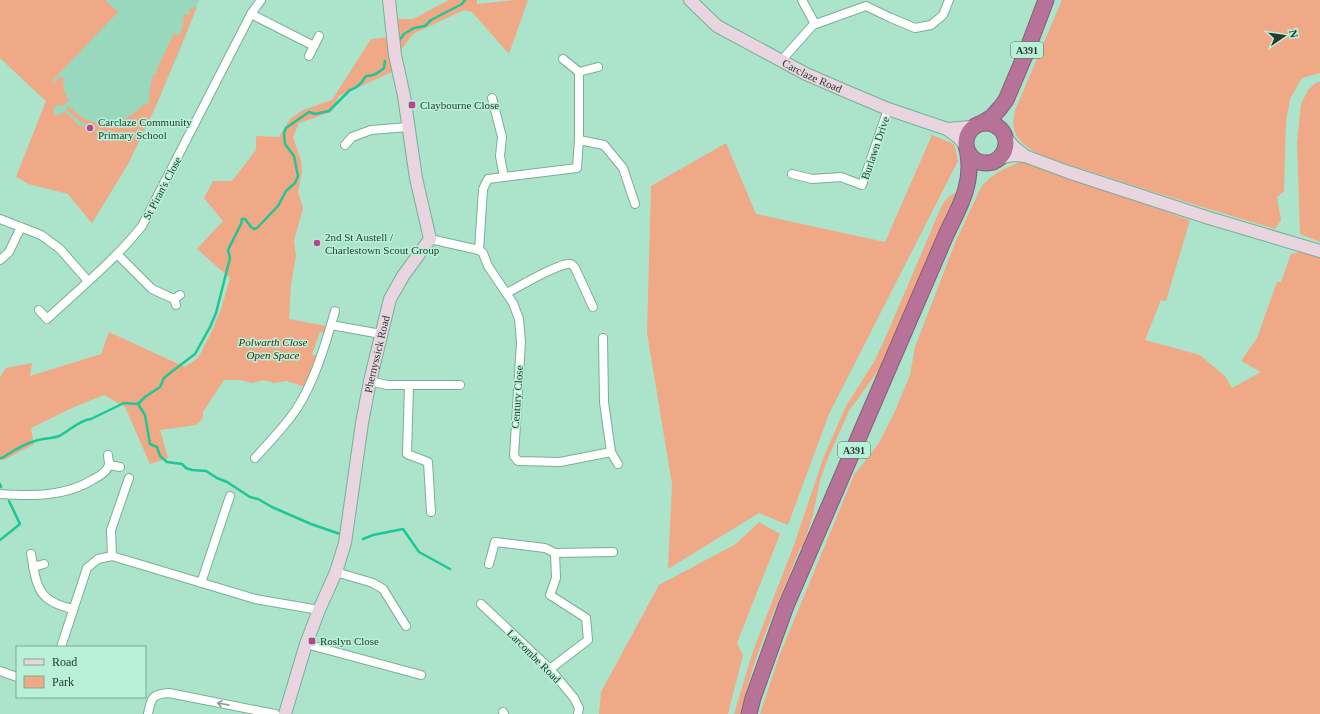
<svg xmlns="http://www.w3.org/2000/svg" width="1320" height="714" viewBox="0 0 1320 714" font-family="Georgia,serif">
	<rect width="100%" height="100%" fill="#ace3cb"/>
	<!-- built -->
	<path fill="#98d8bd" d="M 0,0 L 199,0 L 181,48 L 155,108 L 128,164 L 92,223 L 68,194 L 29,184 L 24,158 L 46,101 L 0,58 Z"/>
	<!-- green -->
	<g fill="#f0a987">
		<path d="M 0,0 L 105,0 L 118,12 L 53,80 L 54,83 L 59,77 L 64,78 C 62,86 65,94 69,101 L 62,106 L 57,105 L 54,108 L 54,115 L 61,114 L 65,111 L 77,124 L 95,130 L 95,127 C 83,124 75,119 66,109 L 69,106 C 86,126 110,128 131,115 C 138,111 142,104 149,103 L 150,89 L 153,75 L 157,73 L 157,69 L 174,33 L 179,36 L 183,25 L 184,14 L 189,15 L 190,8 L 197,7 L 155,108 L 128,164 L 92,223 L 68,194 L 29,184 L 16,177 L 46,101 L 0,58 Z"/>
		<path d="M 449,0 L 477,0 L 477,4 L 514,0 L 528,0 L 509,54 L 472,12 L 464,10 L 413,34 L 401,50 L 397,30 L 397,19 L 413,19 Z"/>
		<path d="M 1062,0 L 1320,0 L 1320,73 L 1302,78 L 1290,99 L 1286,122 L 1284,191 L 1277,197 L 1281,220 L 1275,229 C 1215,211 1155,193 1095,173 C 1075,166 1041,159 1025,145 C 1012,134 1012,125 1015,110 Z"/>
		<path d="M 390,37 L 394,71 L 339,96 L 331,112 L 299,123 L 293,137 L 301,161 L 302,171 L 298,192 L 303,208 L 294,241 L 296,256 L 291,284 L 289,319 L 326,326 L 324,333 L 320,332 L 312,354 L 318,357 L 305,387 L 287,381 L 274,383 L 264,380 L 252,383 L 241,380 L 224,380 L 203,412 L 203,418 L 196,425 L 160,430 L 168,458 L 150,464 L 125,407 L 104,395 L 72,408 L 31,428 L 34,444 L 4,460 L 0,460 L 0,377 L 6,368 L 32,363 L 30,376 L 101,354 L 109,332 L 185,367 L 198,358 L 212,331 L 221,309 L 230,278 L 197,249 L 223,221 L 204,198 L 213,181 L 232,181 L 256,150 L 256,136 L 279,137 L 290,119 L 303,110 L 332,100 L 371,39 Z"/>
		<path d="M 1317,82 L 1320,82 L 1320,242 L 1300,234 L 1297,143 L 1301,104 L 1308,90 Z"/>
		<path d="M 932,135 L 954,144 L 958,161 L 829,414 L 788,525 L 759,513 L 668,569 L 672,484 L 647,333 L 651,186 L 726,143 L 756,214 L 885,242 Z"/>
		<path d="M 1023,161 L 1190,220 L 1166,301 L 1161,300 L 1145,340 L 1200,355 L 1226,377 L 1232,388 L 1261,372 L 1241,361 L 1257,338 L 1277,282 L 1281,282 L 1291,254 L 1300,252 L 1320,258 L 1320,714 L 760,714 L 780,654 L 854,475 L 879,443 L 895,411 L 910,375 L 915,347 L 955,243 L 981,187 C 992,173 1007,167 1023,161 Z"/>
		<path d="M 956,192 L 882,365 L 849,411 L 828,458 L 820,481 L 813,515 L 803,546 L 800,548 C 789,578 775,607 764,637 C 754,662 747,688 740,714 L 734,714 L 753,651 L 794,545 L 824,456 L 846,406 L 874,362 L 887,334 L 942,205 L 948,197 Z"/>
		<path d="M 759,522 L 780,534 L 737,643 L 743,655 L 728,714 L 599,714 L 601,692 L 659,585 L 736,544 Z"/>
	</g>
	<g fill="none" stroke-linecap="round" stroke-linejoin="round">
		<!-- stream -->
		<g stroke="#1ec796" stroke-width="2.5">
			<path d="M 399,41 L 404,34 L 414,28 L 425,26 L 431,20 L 462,4 L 465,0"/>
			<path d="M 138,404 L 145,415 L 150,444 L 157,447 L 160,456 L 167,462 L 182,464 L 186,468 L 192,470 L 206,471 L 217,478 L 227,482 L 250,497 L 258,499 L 272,507 L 311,524 L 340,534"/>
			<path d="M 0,458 L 2,458 C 12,452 23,444 35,441 C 43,438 51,439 59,436 C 70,431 79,420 91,419 L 124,403 L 136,404 L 139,403 L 145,397 L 160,387 L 164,378 L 170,373 L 195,354 L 210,327 L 216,313 L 230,258 L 228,250 L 241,224 L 242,219 L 245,219 L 251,227 L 254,229 L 257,228 L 278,206 L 286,191 L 295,183 L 298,176 L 294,156 L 285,144 L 284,133 L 286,128 L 309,112 L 315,114 L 329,111 L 350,90 C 358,88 362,82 366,76 C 374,76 378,73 384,68 L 385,61"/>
			<path d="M 0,484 L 1,487"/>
			<path d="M 363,539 L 373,535 L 403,529 L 419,552 L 450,569"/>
			<path d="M 0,540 L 20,524 L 9,501"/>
		</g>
		<defs>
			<g id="street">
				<path d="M 802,0 L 815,24"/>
				<path d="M 251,14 L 314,46"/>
				<path d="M 309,56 L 319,36"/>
				<path d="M 781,61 L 813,25 L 866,6 L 891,18 L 915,28 L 931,25 L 943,15 L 949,0"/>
				<path d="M 579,72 L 598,67"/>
				<path d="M 492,98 L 502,137 L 500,156 L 504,177"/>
				<path d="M 579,140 L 604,145 L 623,168 L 635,204"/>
				<path d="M 345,145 L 352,137 L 371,130 L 408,127"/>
				<path d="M 792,174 L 812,179 L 841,177 L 862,185 L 888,109"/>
				<path d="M 0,219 L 41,235 L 60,249 L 88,281"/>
				<path d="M 430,239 L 479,250 L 483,253 L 488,266 L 513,303 L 519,319 L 521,342 L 514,456 L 518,461 L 560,462 L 611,452"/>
				<path d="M 479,250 L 483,189 L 488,179 L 577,168 L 579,140 L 579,72 L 563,59"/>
				<path d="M 117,254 L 152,289 L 174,299"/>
				<path d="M 0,260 L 9,252 L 21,227"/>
				<path d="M 507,293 C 520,286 555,265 568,264 C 571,263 573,265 575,268 L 593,307"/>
				<path d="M 176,305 L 174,299 L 180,295"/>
				<path d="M 39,310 L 47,319 C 79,289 115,260 142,226 L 251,14 L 261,0"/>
				<path d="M 331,325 L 335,311"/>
				<path d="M 603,338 L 604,402 L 611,452 L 618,464"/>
				<path d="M 370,381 L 387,385 L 460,385"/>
				<path d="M 409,385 L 407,454 L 428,462 L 431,512"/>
				<path d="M 255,458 C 267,445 279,432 290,418 C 310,393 322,355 331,325 L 381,334"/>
				<path d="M 109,465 L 120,467"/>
				<path d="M 0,494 C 33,496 65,497 94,479 C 100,476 108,471 109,464 C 109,461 108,457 108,455"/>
				<path d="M 555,553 L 613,552"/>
				<path d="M 31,554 C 34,568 35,589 47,598 C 54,604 64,607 73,609"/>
				<path d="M 112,556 L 111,530 L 129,478"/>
				<path d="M 489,564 L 495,542 L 545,548 L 555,553 L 556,578 L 550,595 L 586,618 L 588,640 L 550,669"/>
				<path d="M 33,567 L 44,564"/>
				<path d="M 336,572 L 373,583 L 383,589 L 406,626"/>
				<path d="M 201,583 L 230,496"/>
				<path d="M 481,604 L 550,669 L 574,698 L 579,708 L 578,714"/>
				<path d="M 306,644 L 421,675"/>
				<path d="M 61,647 L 87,568 L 98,559 L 112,556 L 255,599 L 319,610"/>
				<path d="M 0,671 L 17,677"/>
				<path d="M 503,712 L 504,714"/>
				<path d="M 148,714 C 151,698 152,694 169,693 L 275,714"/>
			</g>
			<g id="secondary">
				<path id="s1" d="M 690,0 L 717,26 L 806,74 L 850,93 L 888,109 L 947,129 L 970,127 L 976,125"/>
				<path d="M 947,129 L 959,138 L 966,146"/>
				<path d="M 1006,138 L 1014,147 L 1025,156"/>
				<path d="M 1000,158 L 1013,155 L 1025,156 L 1068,172 L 1209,218 L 1320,251"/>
				<path id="s2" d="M 285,714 L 306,644 L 319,610 L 336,572 L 345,543 L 362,423 L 370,381 L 390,299 L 403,276 L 430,239 L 416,178 L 404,96 L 395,55 L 389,0"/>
			</g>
			<g id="highway">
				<circle cx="986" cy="143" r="20"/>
				<path d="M 982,123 L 992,117 L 1000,108 L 1006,100 L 1026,53 L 1046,0"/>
				<path d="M 749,714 L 753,698 L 786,606 L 946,235 C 959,207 973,186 968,154"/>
			</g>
		</defs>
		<!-- street casing -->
		<use href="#street" stroke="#79af98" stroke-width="10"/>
		<!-- secondary casing -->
		<use href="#secondary" stroke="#79af98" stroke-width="14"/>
		<!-- highway casing -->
		<use href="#highway" stroke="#845f74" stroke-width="17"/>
		<!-- street -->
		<use href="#street" stroke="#fff" stroke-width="8"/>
		<!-- secondary -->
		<use href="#secondary" stroke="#e9d5e0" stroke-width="12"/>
		<!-- highway -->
		<use href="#highway" stroke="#b77297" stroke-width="15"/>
	</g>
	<!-- one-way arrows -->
	<defs><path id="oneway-shaft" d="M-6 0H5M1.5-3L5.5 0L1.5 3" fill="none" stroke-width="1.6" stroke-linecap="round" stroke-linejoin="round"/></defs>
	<use stroke="#929e99" href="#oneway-shaft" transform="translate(223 704) rotate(-169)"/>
	<!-- markers -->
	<g fill="#bf418e" stroke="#b8f1d8" stroke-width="1.5">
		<rect x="408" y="101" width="8" height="8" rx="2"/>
		<circle cx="90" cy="128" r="4"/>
		<circle cx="317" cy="243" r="4"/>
		<rect x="308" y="637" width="8" height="8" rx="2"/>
	</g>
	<g text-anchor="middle" stroke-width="3" stroke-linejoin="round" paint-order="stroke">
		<!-- shield labels -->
		<g fill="#b8f1d8" stroke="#527264" stroke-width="1">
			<rect x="1011" y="42" width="32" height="16" rx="3"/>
			<rect x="838" y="442" width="32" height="16" rx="3"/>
		</g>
		<g font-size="10" font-weight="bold" fill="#263c33">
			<text x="1027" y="54">A391</text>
			<text x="854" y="454">A391</text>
		</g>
		<!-- street labels -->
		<g font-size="11" fill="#263c33" stroke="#b8f1d8">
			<text dy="4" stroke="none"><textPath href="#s1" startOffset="145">Carclaze Road</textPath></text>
			<text transform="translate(875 148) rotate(-71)" y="4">Burlawn Drive</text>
			<text transform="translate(162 188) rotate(-62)" y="4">St Piran's Close</text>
			<text dy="4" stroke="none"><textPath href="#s2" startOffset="373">Phernyssick Road</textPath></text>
			<text transform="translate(517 397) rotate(-86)" y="4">Century Close</text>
			<text transform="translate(534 656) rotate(45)" y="4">Larcombe Road</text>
		</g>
		<!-- poi labels -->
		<g font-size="11" fill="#263c33" stroke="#b8f1d8" text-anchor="start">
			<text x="420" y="109">Claybourne Close</text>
			<text x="98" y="126">Carclaze Community<tspan x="98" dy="13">Primary School</tspan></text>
			<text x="325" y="241">2nd St Austell /<tspan x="325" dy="13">Charlestown Scout Group</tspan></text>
			<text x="320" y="645">Roslyn Close</text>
		</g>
		<!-- park labels -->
		<g font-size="11" font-style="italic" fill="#4d240e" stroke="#b8f1d8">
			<text x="273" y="346">Polwarth Close<tspan x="273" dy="13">Open Space</tspan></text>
		</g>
	</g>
	<!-- legend -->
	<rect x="16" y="646" width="130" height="52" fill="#b8f1d8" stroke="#7ea996"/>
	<rect x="24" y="659" width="20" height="6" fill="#e9d5e0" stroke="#7ea996"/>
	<text x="52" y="666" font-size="12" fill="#263c33">Road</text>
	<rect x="24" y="676" width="20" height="12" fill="#f0a987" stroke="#7ea996"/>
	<text x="52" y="686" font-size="12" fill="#263c33">Park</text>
	<!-- north arrow -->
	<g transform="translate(1284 36) rotate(77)" stroke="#b8f1d8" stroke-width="3" paint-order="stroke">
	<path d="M0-3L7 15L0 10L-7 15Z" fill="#263c33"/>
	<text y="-6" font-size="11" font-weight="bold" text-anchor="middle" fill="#263c33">N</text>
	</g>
</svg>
